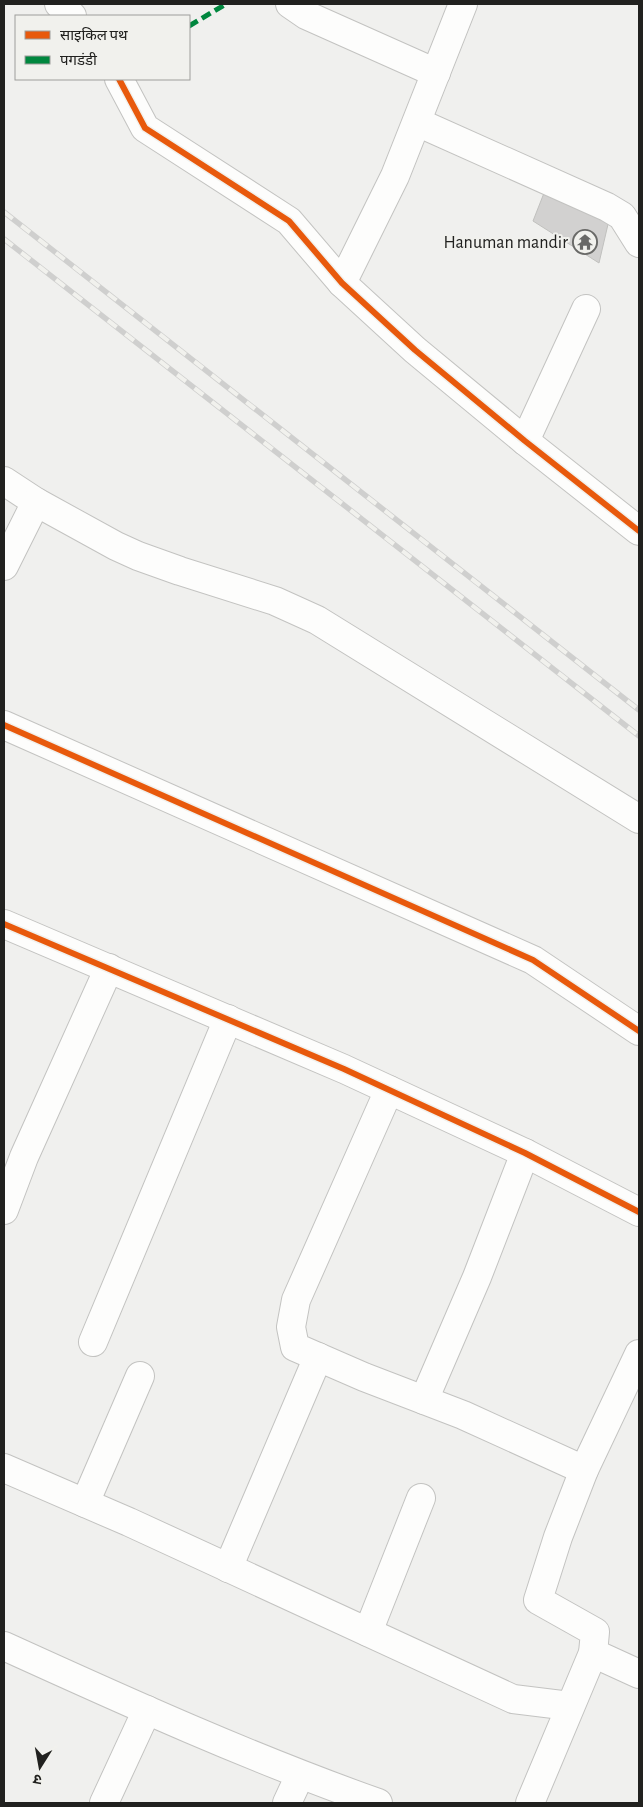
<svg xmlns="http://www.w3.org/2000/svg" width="643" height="1807" viewBox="0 0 643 1807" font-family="'Alegreya Sans','Noto Sans Devanagari',sans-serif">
	<rect width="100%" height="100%" fill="#f0f0ee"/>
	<!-- building -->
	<path fill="#d2d1d0" stroke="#c0c0be" d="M 546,188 L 609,220 L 599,263 L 533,221 Z"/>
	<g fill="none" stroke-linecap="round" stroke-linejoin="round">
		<defs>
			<g id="minor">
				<path d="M 59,4 L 72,16"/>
				<path d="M 290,4 L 306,15 L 436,73"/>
				<path d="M 119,79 L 145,128 L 289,221 L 342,283 L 415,350 L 525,441 L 639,531"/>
				<path d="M 417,122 L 607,207 L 622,216 L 639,243"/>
				<path d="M 342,283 L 395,176 L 463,4"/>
				<path d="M 525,441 L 586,309"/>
				<path d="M 4,481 L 36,502 L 4,566"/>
				<path d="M 36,502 L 116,546 L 138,556 L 180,571 L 275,601 L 317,620 L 639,819"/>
				<path d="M 4,725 L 533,960 L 639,1031"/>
				<path d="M 4,924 L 344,1069 L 525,1153 L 639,1212"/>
				<path d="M 389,1090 L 296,1300 L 291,1327 L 295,1347 L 364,1377 L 463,1415 L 584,1470"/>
				<path d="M 4,1210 L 24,1157 L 109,968"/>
				<path d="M 93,1342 L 228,1019"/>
				<path d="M 424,1400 L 477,1277 L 525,1153"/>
				<path d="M 4,1468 L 129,1522 L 513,1699 L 570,1706"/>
				<path d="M 85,1503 L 140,1376"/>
				<path d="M 228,1568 L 318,1357"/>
				<path d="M 368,1632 L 421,1498"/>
				<path d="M 4,1646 C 127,1702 251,1758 378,1803"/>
				<path d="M 593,1653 L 639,1674"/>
				<path d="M 104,1803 L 147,1710"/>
				<path d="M 287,1803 L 300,1775"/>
				<path d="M 530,1803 L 593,1653 L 595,1632 L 538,1600 L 558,1537 L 584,1470 L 639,1354"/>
			</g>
		</defs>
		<!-- minor casing -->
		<use href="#minor" stroke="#c3c3c1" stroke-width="30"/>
		<!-- minor -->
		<use href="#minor" stroke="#fdfdfc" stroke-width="28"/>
		<defs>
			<g id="rail">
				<path d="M 4,212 L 639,710"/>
				<path d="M 4,239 L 639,736"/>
			</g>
		</defs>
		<!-- rail casing -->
		<use href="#rail" stroke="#cfcfce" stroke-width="5.5"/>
		<!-- rail -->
		<use href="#rail" stroke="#f1f1ed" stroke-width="4" stroke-dasharray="11" stroke-linecap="butt"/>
		<!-- quiet -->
		<path stroke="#00873e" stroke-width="5" stroke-dasharray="10 5" stroke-linecap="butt" d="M 189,26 L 226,4"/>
		<defs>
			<g id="cycleway">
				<path d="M 119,79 L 145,128 L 289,221 L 342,283 L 415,350 L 525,441 L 639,531"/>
				<path d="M 4,725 L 533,960 L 639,1031"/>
				<path d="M 4,924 L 344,1069 L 525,1153 L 639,1212"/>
			</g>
		</defs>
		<!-- cycleway casing -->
		<use href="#cycleway" stroke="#f1f1ed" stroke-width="9"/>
		<!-- cycleway -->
		<use href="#cycleway" stroke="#e8590c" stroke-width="6"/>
	</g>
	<!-- icons -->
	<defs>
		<symbol id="temple-ring" viewBox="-11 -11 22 22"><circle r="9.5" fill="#f1f1ed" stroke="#696967" stroke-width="1.5"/><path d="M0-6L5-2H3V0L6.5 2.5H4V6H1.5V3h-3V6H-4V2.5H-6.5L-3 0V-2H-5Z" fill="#696967"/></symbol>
	</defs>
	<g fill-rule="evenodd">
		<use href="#temple-ring" x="571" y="228" width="28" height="28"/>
	</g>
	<g text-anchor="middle" stroke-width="4" stroke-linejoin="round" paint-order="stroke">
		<!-- poi labels -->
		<g font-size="18" fill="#21211f" stroke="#f1f1ed" text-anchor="end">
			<text x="568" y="248">Hanuman mandir</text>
		</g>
	</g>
	<!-- border -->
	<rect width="643" height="1807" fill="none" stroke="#21211f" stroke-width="10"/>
	<!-- legend -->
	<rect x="15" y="15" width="175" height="65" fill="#f1f1ed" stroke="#9e9e9b"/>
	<rect x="25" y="31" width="25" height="8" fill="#e8590c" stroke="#9e9e9b"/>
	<text x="60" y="40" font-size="15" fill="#21211f">साइकिल पथ</text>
	<rect x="25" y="56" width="25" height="8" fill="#00873e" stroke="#9e9e9b"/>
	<text x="60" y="65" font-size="15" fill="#21211f">पगडंडी</text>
	<!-- north arrow -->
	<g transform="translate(40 1767) rotate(191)" stroke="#f1f1ed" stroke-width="4" paint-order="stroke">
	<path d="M0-4L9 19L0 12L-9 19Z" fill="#21211f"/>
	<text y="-8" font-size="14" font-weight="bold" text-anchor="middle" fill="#21211f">उ</text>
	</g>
</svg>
